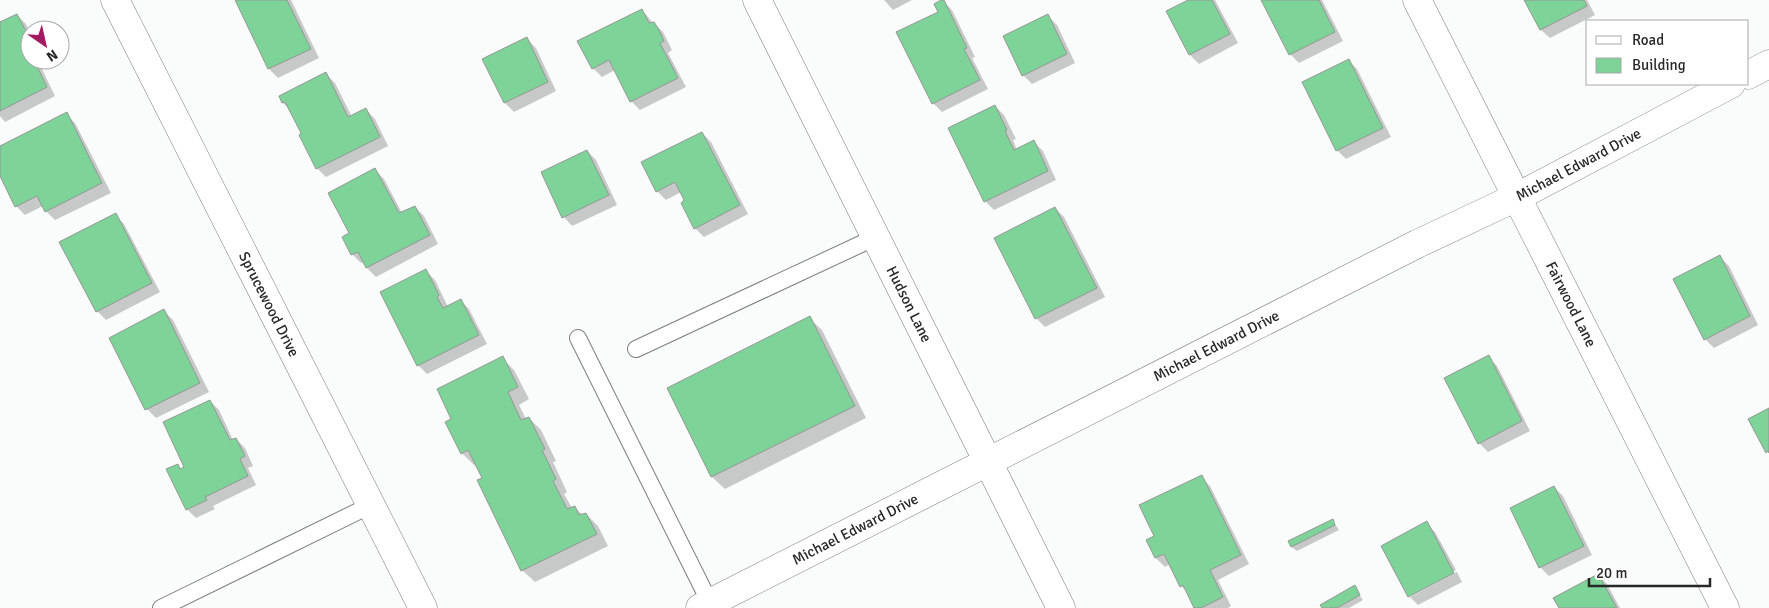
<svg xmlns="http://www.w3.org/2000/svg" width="1769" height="608" viewBox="0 0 1769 608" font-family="Signika,sans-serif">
	<rect width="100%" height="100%" fill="#f9fcfa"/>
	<!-- shadow -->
	<g fill="#0003">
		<path d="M 236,0 L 291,0 L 319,58 L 278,78 L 269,69 Z"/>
		<path d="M 884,0 L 912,0 L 893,10 Z"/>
		<path d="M 1190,0 L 1215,0 L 1238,43 L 1199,64 L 1190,55 L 1168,12 Z"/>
		<path d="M 1262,0 L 1322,0 L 1343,41 L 1299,63 L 1290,54 Z"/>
		<path d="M 1526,0 L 1587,0 L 1595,15 L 1550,38 L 1541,30 Z"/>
		<path d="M 943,1 L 952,10 L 975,57 L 972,58 L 988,89 L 942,112 L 933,103 L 939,12 Z"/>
		<path d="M 642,10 L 653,23 L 663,32 L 672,50 L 668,53 L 686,87 L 640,110 L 631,101 L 615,70 L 602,77 L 593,68 Z"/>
		<path d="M 17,15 L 26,24 L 30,33 L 30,60 L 44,60 L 39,63 L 55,96 L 5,122 L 0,116 L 0,24 Z"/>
		<path d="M 1048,16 L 1057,25 L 1075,63 L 1032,84 L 1023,75 Z"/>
		<path d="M 527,39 L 536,48 L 556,91 L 514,112 L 505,103 L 484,59 Z"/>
		<path d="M 1348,60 L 1357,69 L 1391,137 L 1346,159 L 1337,150 L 1304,82 Z"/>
		<path d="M 326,74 L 335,83 L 352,117 L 366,110 L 375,119 L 388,146 L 326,177 L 317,168 L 303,134 L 291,110 L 283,103 L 280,97 Z"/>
		<path d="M 995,106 L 1004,115 L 1016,139 L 1013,140 L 1017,150 L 1034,142 L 1043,151 L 1056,180 L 994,210 L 985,201 Z"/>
		<path d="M 66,114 L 75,123 L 111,193 L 55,220 L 46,211 L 43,206 L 25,215 L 16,206 L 0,173 L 0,147 Z"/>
		<path d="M 702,133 L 711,142 L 748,214 L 704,237 L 695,228 L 681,192 L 666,200 L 657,191 Z"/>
		<path d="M 587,151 L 596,160 L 617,205 L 572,226 L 564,217 Z"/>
		<path d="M 375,170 L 384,179 L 402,213 L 415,207 L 424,216 L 438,244 L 376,277 L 367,268 L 364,262 L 361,263 L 352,254 L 350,234 Z"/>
		<path d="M 1055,208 L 1064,217 L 1105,297 L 1045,327 L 1036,318 Z"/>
		<path d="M 115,215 L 124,224 L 160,292 L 106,320 L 97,311 Z"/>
		<path d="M 1720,257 L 1729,266 L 1758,325 L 1714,348 L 1705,339 Z"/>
		<path d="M 426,271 L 435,280 L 448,307 L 460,300 L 469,309 L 487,344 L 427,374 L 418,365 Z"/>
		<path d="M 164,311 L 173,320 L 209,392 L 156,418 L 147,409 L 111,338 Z"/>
		<path d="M 809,318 L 822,330 L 866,418 L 725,489 L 712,477 L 668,389 Z"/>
		<path d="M 1488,357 L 1497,366 L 1530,431 L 1488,452 L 1479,443 Z"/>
		<path d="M 502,358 L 514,370 L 529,399 L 519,405 L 526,419 L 529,418 L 541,430 L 556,461 L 553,462 L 567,492 L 564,494 L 572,508 L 574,507 L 583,515 L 586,514 L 598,526 L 608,546 L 535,582 L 522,570 L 476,464 L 474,465 L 462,453 L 453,420 Z"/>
		<path d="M 210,401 L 219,410 L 233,440 L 236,439 L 245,448 L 253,466 L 248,468 L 256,485 L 213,506 L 215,509 L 196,518 L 187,509 L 178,466 L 182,470 L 185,467 Z"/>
		<path d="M 1201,477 L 1210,486 L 1249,564 L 1218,580 L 1231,606 L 1228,608 L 1195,608 L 1188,592 L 1181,586 L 1170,564 L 1165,567 L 1156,558 L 1148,540 L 1156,537 Z"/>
		<path d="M 1554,487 L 1563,496 L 1592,555 L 1549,576 L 1540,567 Z"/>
		<path d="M 1332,520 L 1339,530 L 1297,551 L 1292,547 L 1289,541 Z"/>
		<path d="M 1426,523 L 1435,532 L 1456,570 L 1410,594 L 1410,597 L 1457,572 L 1462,582 L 1418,605 L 1409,596 Z"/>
		<path d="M 1598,575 L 1607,584 L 1620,608 L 1560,608 Z"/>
		<path d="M 1354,587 L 1363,600 L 1349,608 L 1324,608 Z"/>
	</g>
	<!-- building -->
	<g fill="#7dd398" stroke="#949795">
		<path d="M 235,0 L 287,0 L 311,49 L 268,69 Z"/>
		<path d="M 941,0 L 944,0 L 967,48 L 964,49 L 980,80 L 932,104 L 896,32 L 938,12 L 934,4 Z"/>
		<path d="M 1188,0 L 1212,0 L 1230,34 L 1189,55 L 1166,11 Z"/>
		<path d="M 1261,0 L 1319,0 L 1335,32 L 1289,55 Z"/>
		<path d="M 1524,0 L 1584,0 L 1587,6 L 1540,30 Z"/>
		<path d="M 642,9 L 649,23 L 654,22 L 658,28 L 664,41 L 660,43 L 678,78 L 630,102 L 609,60 L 592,69 L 577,41 Z"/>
		<path d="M 17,14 L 30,39 L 30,60 L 34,60 L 47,87 L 0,111 L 0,22 Z"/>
		<path d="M 1048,14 L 1067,54 L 1022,76 L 1003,36 Z"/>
		<path d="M 527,37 L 548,82 L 504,103 L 482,59 Z"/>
		<path d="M 1349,59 L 1383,128 L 1336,151 L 1302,82 Z"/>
		<path d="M 326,72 L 348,117 L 366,108 L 380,137 L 316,169 L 299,135 L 301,133 L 285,102 L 282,103 L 279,96 Z"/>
		<path d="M 995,105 L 1007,130 L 1005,131 L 1014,150 L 1034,140 L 1048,171 L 984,202 L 948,128 Z"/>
		<path d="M 67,112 L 102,183 L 45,212 L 37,196 L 15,207 L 0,176 L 0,146 Z"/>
		<path d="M 702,132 L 740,205 L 694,229 L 681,203 L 684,200 L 675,182 L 656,192 L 641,162 Z"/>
		<path d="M 587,150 L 609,195 L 562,218 L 541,172 Z"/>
		<path d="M 375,168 L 399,213 L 415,206 L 430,235 L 366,268 L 358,252 L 351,255 L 342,237 L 349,233 L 328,193 Z"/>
		<path d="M 1055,207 L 1097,288 L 1035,319 L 994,238 Z"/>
		<path d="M 116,213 L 152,283 L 96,312 L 59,242 Z"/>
		<path d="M 1720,255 L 1750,316 L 1704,340 L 1673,279 Z"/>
		<path d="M 426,269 L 439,295 L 437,297 L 443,308 L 461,299 L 479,335 L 417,366 L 380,292 Z"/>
		<path d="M 164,309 L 200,383 L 145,410 L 109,338 Z"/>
		<path d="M 810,316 L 855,406 L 711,477 L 667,388 Z"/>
		<path d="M 1489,355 L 1522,421 L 1478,444 L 1444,378 Z"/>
		<path d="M 503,356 L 518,387 L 508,392 L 521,420 L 529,417 L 545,449 L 542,450 L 556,479 L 553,481 L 567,509 L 575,506 L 579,515 L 586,513 L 597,534 L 521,571 L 477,480 L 482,478 L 468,450 L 461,454 L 445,422 L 451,419 L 437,389 Z"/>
		<path d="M 210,400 L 230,440 L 236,438 L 245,456 L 240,459 L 248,476 L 205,497 L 207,500 L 186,510 L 166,469 L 178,464 L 180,469 L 184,467 L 163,422 Z"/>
		<path d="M 1769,408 L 1769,453 L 1768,451 L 1766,453 L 1748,419 Z"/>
		<path d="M 1202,475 L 1241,555 L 1210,570 L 1223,597 L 1201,608 L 1194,608 L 1183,585 L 1180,587 L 1164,554 L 1155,558 L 1146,540 L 1154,536 L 1139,505 Z"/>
		<path d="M 1554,486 L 1584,546 L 1539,568 L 1510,508 Z"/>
		<path d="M 1333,519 L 1335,525 L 1291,547 L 1288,541 Z"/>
		<path d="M 1427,521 L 1454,573 L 1408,597 L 1381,546 Z"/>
		<path d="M 1598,574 L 1617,608 L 1559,608 L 1553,598 Z"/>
		<path d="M 1355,585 L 1360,595 L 1337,608 L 1322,608 L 1320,605 Z"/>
	</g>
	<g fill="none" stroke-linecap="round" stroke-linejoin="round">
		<defs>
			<g id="lane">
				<path d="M 578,338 L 710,603"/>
				<path d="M 636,349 L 876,237"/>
				<path d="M 161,608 L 371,505"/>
			</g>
			<g id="street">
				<path id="s1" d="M 115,0 L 423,608"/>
				<path id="s2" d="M 757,0 L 1061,608"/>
				<path id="s3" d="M 1417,0 L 1725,608"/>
				<path d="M 1748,75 L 1769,64"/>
				<path id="s4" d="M 700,608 L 1417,244 L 1517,197 L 1731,84"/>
			</g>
		</defs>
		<!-- lane casing -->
		<use href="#lane" stroke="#7b7e7c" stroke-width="18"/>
		<!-- street casing -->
		<use href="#street" stroke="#7b7e7c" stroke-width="29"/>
		<!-- lane -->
		<use href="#lane" stroke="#fff" stroke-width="16"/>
		<!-- street -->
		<use href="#street" stroke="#fff" stroke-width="28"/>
	</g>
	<g text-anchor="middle" stroke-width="4.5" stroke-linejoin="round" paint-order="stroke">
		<!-- street labels -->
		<g font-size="15" fill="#262827" stroke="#fff">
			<text dy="5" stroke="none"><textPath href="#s4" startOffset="984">Michael Edward Drive</textPath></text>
			<text dy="5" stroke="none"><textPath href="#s1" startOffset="341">Sprucewood Drive</textPath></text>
			<text dy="5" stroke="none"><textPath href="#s2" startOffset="340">Hudson Lane</textPath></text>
			<text dy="5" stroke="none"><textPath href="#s3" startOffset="341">Fairwood Lane</textPath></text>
			<text dy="5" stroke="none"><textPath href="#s4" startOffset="579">Michael Edward Drive</textPath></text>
			<text dy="5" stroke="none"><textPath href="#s4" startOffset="174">Michael Edward Drive</textPath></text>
		</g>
	</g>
	<!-- legend -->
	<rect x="1586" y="20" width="162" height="65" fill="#ffffff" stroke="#a8a9a9"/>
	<rect x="1596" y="36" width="25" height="8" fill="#ffffff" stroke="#a8a9a9"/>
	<text x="1632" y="45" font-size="15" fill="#262827">Road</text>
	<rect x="1596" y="58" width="25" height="15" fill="#7dd398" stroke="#a8a9a9"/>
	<text x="1632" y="70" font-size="15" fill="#262827">Building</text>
	<!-- north arrow -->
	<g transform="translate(45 45) rotate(146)"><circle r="24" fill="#ffffff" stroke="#a8a9a9"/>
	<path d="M0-4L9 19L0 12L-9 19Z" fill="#a41a61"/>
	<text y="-8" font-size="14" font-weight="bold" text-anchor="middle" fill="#262827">N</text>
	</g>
	<!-- scale -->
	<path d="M1589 578v8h121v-8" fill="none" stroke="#262827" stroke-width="2.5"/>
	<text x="1596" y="578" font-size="15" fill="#262827" stroke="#ffffff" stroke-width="4" paint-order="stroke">20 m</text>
</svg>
